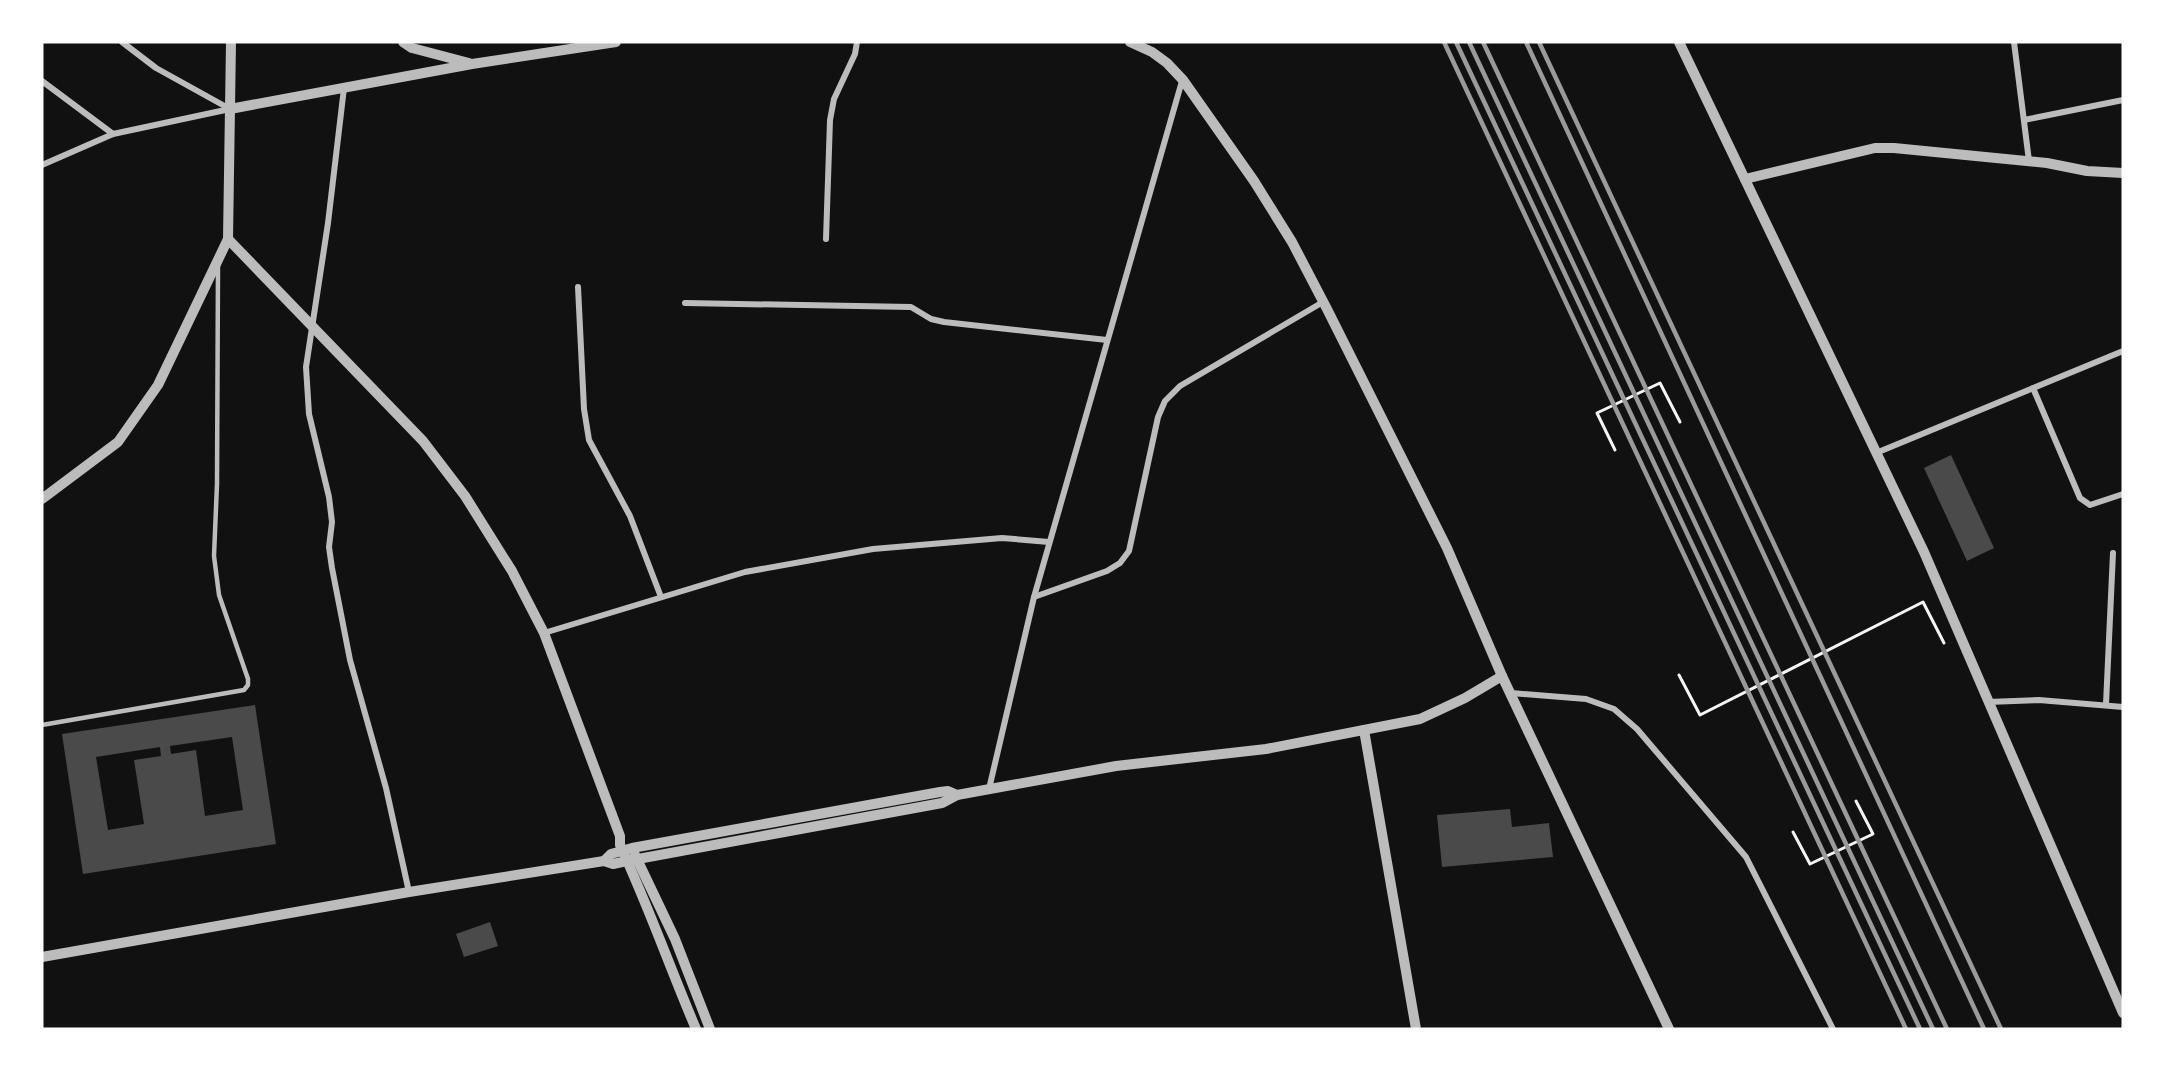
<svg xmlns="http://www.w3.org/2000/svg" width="2165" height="1071" viewBox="0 0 2165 1071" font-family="Overpass,sans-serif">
	<rect width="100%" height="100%" fill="#111"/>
	<!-- building -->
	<g fill="#4a4a4a" fill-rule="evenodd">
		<path d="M 1951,455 L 1994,548 L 1967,561 L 1924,468 Z"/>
		<path d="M 255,705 L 276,844 L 83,874 L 62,734 ZM 232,737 L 243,810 L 205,816 L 196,750 L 171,754 L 170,746 ZM 160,747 L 161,756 L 134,760 L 144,824 L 108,830 L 96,757 Z"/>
		<path d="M 1510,809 L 1512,827 L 1549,823 L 1553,857 L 1442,867 L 1437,815 Z"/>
		<path d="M 490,922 L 498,946 L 464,957 L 456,934 Z"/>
	</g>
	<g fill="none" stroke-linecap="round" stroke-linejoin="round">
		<!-- path -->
		<g stroke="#f5f5f5" stroke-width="3">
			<path d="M 1615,450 L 1597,413 L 1660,383 L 1680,422"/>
			<path d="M 1679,675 L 1700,715 L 1923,602 L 1944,643"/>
			<path d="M 1793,832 L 1810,864 L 1873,834 L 1856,801"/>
		</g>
		<!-- service -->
		<path stroke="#bcbcbc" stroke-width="4.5" d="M 42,725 L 244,690 L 248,685 L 248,679 L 219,595 L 214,556 L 217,484 L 218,266"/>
		<!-- minor -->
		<g stroke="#bcbcbc" stroke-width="6">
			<path d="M 122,42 L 156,68 L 230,109"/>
			<path d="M 2014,42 L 2029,161"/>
			<path d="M 42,81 L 113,134"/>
			<path d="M 344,88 L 328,223 L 306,367 L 309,414 L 329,497 L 332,522 L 329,547 L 332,568 L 350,660 L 386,788 L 409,892"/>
			<path d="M 2024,120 L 2123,100"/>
			<path d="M 42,165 L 113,134 L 230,109"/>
			<path d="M 826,239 L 830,120 L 834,99 L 855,54 L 857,42"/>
			<path d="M 578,287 L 584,409 L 589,440 L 630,516 L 661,597"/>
			<path d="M 685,303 L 911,307 L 931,319 L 944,322 L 1107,340"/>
			<path d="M 2033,388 L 2080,498 L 2090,505 L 2123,494"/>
			<path d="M 1876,453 L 2123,351"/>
			<path d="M 1034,597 L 1107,571 L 1120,563 L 1129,551 L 1158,417 L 1165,401 L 1180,386 L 1323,302"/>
			<path d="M 544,633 L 745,572 L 873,549 L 1002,538 L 1049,542"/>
			<path d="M 1511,693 L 1586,699 L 1614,709 L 1637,729 L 1746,857 L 1833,1029"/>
			<path d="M 1988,702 L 2039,700 L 2123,707"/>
			<path d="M 2106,704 L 2113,553"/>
			<path d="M 989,789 L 1034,597 L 1182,81"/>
		</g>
		<!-- tertiary -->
		<g stroke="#bcbcbc" stroke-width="10">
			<path d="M 231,42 L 228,239 L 423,441 L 465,496 L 512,571 L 544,633 L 620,836 L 620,845 C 648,905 670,968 696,1029"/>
			<path d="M 403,42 L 412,48 L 469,63"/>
			<path d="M 1130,42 L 1152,52 L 1167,63 L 1183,80 L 1254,181 L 1292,242 L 1327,309 L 1447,548 L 1502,676 L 1669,1029"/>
			<path d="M 1679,42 L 1924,552 L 2123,1013"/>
			<path d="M 230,109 L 472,64 L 616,42"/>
			<path d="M 1745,179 L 1875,148 L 1894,148 L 2047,163 L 2087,171 L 2123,173"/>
			<path d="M 42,499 L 118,442 L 158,385 L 228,239"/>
			<path d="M 1364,730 L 1416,1029"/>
			<path d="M 635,855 L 675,939 L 710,1029"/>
			<path d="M 604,861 L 611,854 L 632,848 L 940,792 L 948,791 L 957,795"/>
			<path d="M 42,957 L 409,892 L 604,861 L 613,864 L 627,861 L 942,803 L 957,795 L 1116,766 L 1266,749 L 1420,719 L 1465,698 L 1502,676"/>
		</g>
		<!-- rail -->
		<g stroke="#9a9a9a" stroke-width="4.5">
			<path d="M 1444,42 L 1906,1029"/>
			<path d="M 1456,42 L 1920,1029"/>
			<path d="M 1469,42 L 1933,1029"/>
			<path d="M 1483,42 L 1947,1029"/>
			<path d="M 1526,42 L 1984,1029"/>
			<path d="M 1539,42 L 2001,1029"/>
		</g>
	</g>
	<!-- border -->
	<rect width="2165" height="1071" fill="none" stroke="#ffffff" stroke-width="87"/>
</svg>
